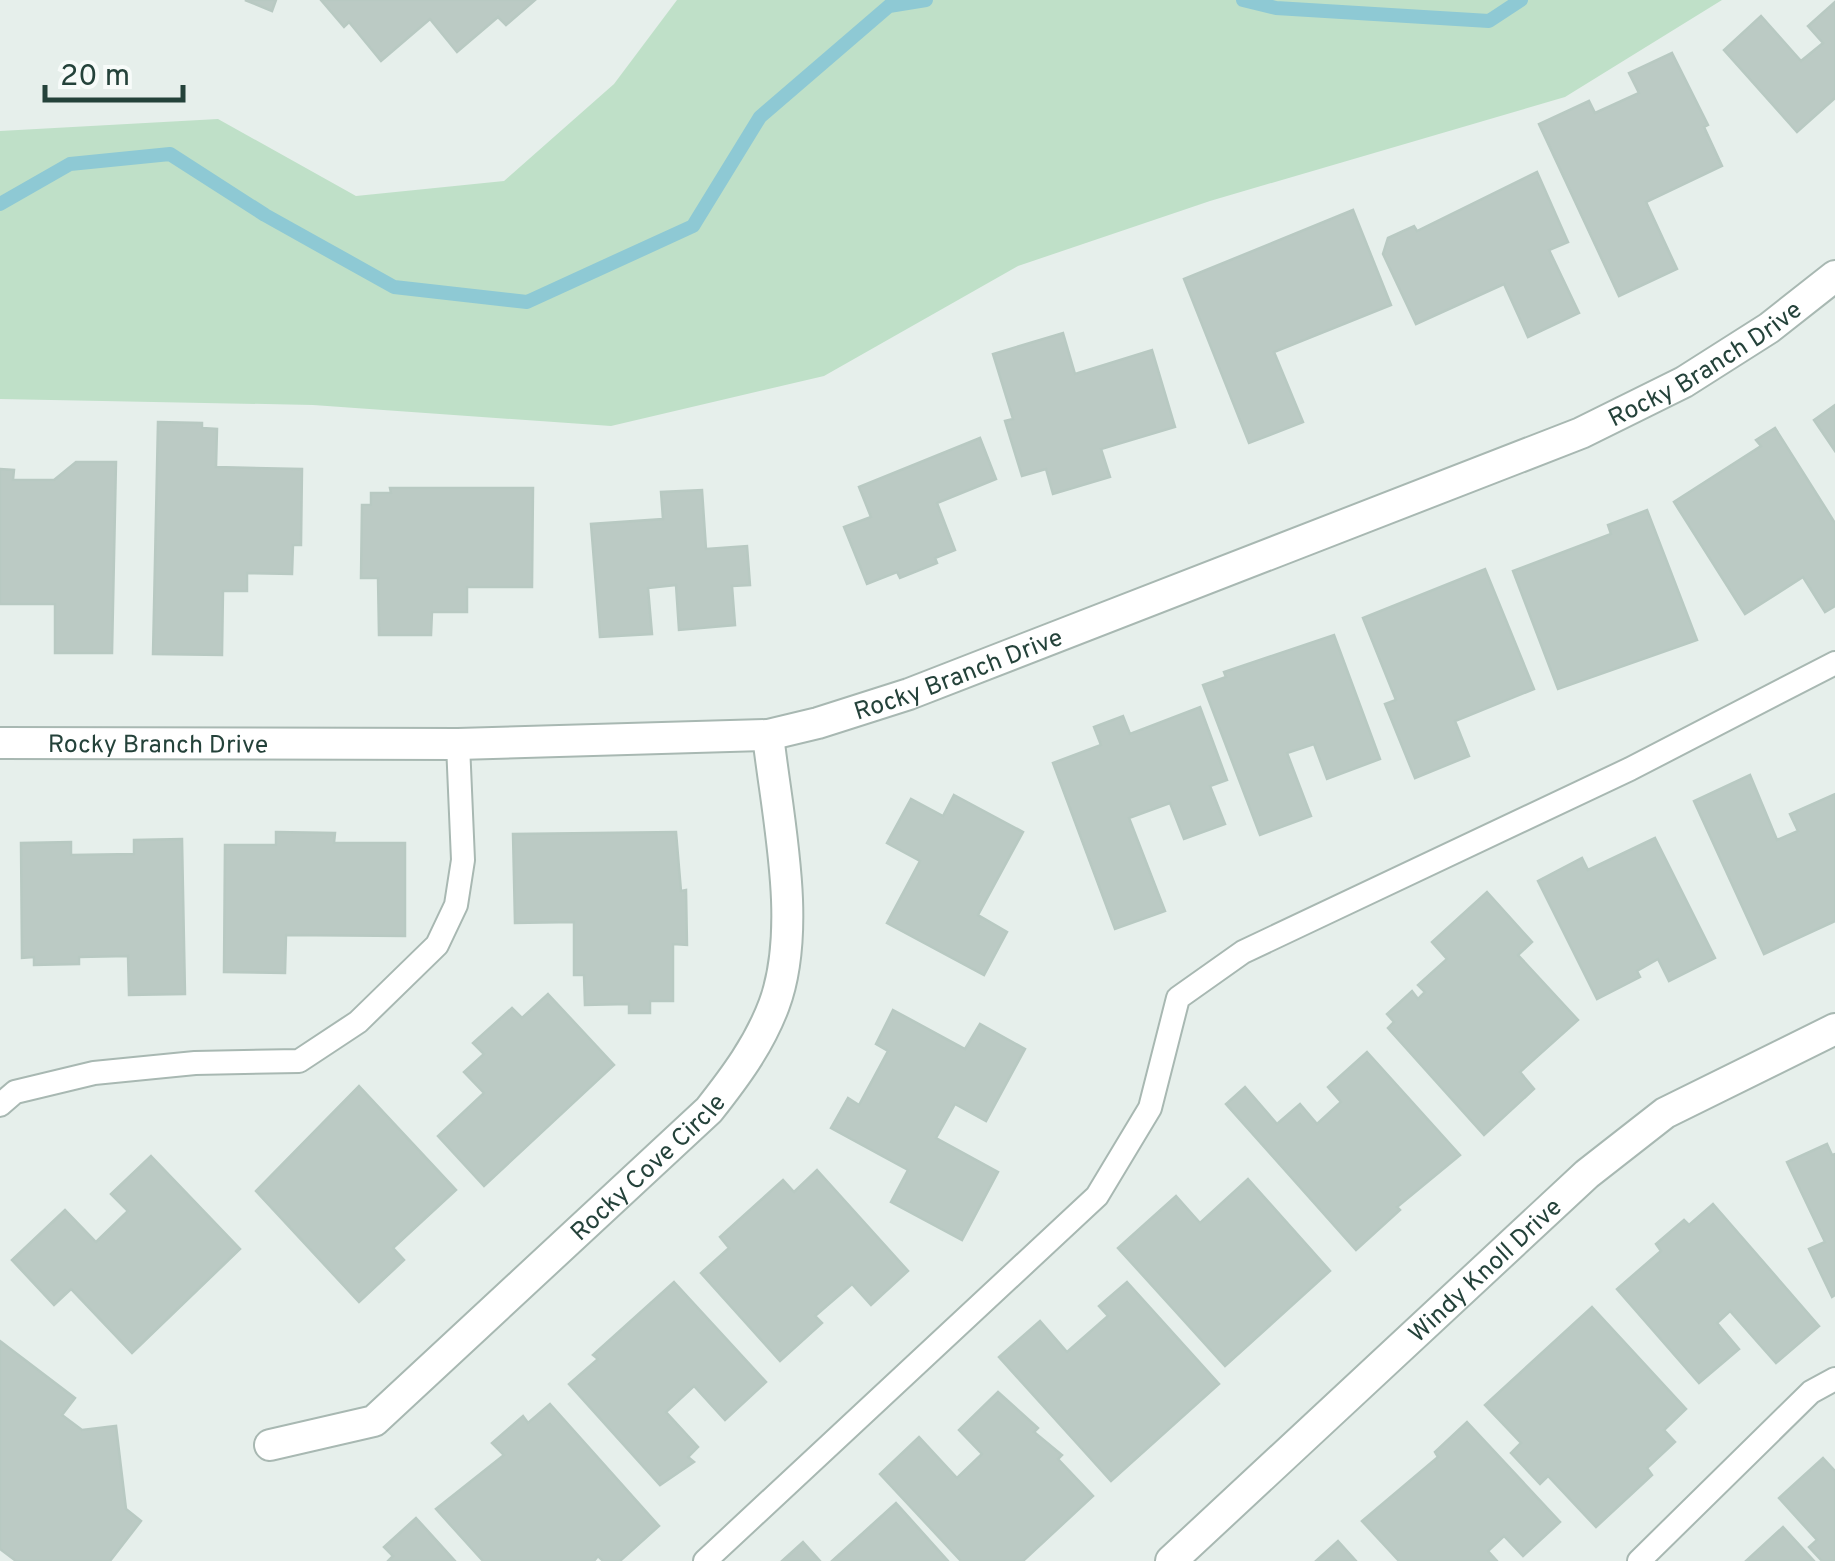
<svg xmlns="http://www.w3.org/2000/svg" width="1835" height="1561" viewBox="0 0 1835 1561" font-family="Overpass,sans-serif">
	<rect width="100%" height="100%" fill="#e6efeb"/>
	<!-- green -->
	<path fill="#bfe0c8" d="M 677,0 L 1722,0 L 1565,97 L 1210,201 L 1018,266 L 824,376 L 611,426 L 313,405 L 0,399 L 0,131 L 218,119 L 356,196 L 504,181 L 614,84 Z"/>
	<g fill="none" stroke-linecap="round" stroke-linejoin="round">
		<!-- stream -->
		<g stroke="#8ec9d4" stroke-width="14">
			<path d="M 1243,0 L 1276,8 L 1489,21 L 1521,0"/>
			<path d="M 0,204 L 70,164 L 170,154 L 265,215 L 394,287 L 527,302 L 693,226 L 760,117 L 889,6 L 926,0"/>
		</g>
	</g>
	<!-- building -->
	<g fill="#bbcac4" stroke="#b8c9c2" stroke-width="2.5">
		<path d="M 245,0 L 276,0 L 272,11 Z"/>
		<path d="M 321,0 L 535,0 L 506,25 L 498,17 L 457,52 L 430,19 L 381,61 L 349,22 L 344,27 Z"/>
		<path d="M 1835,2 L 1835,98 L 1797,132 L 1724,50 L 1761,16 L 1801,61 L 1823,43 L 1808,26 Z"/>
		<path d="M 1672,53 L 1708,125 L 1704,127 L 1722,166 L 1646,202 L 1677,269 L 1619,296 L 1539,124 L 1589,101 L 1595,113 L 1639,93 L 1629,73 Z"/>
		<path d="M 1537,172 L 1568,242 L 1549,250 L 1579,313 L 1528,337 L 1504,284 L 1416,324 L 1383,254 L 1388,238 L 1414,226 L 1417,231 Z"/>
		<path d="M 1353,210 L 1391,305 L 1274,352 L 1303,422 L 1249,443 L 1184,279 Z"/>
		<path d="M 1063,333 L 1075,374 L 1152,350 L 1175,427 L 1101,449 L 1110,477 L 1053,494 L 1046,469 L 1022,476 L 1005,421 L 1013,419 L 993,354 Z"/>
		<path d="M 1835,405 L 1835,451 L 1814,420 Z"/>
		<path d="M 158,422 L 202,423 L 202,428 L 217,429 L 216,467 L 302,469 L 301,545 L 293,545 L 292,574 L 247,573 L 247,591 L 223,591 L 222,655 L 153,654 Z"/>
		<path d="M 1775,428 L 1835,523 L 1835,606 L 1825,612 L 1803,577 L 1745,614 L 1674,502 L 1761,446 L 1756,440 Z"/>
		<path d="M 980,438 L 996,479 L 937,503 L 955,550 L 935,558 L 937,563 L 900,578 L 897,572 L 867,584 L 844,527 L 871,517 L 859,487 Z"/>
		<path d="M 76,462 L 116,462 L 112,653 L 55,653 L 55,604 L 0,604 L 0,469 L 14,470 L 13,480 L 54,480 Z"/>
		<path d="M 390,488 L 533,488 L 532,587 L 467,587 L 467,612 L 432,612 L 431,635 L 379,635 L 378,578 L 361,578 L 362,505 L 371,505 L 371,493 L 391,493 Z"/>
		<path d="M 702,490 L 706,549 L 747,546 L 750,585 L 732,586 L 735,625 L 679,630 L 676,585 L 648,588 L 652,634 L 600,637 L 591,524 L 663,519 L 661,492 Z"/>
		<path d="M 1647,510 L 1697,640 L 1558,689 L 1513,571 L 1611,534 L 1608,525 Z"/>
		<path d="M 1485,569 L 1534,689 L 1455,721 L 1469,756 L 1415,778 L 1385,704 L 1396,700 L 1363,618 Z"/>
		<path d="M 1334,635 L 1380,759 L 1327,779 L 1314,744 L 1287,753 L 1311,816 L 1260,835 L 1203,685 L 1226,677 L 1224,672 Z"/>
		<path d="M 1200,707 L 1227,780 L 1210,786 L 1225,824 L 1184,839 L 1170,803 L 1129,818 L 1165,911 L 1115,929 L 1053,763 L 1101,745 L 1094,727 L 1123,716 L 1130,734 Z"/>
		<path d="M 1750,775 L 1777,840 L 1798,831 L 1790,814 L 1835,794 L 1835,921 L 1764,954 L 1694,801 Z"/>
		<path d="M 954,795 L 1023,832 L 978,915 L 1007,932 L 984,975 L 887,923 L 920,861 L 887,843 L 911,799 L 943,816 Z"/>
		<path d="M 276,832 L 335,833 L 334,843 L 405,843 L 405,936 L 286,935 L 285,973 L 224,972 L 225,845 L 276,845 Z"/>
		<path d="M 676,832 L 681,891 L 686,890 L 687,945 L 673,944 L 673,1001 L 650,1001 L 650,1013 L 629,1013 L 629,1004 L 585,1005 L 584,975 L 574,975 L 574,922 L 515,923 L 513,834 Z"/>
		<path d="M 1655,838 L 1715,958 L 1669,981 L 1658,959 L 1637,971 L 1640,977 L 1597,999 L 1538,881 L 1582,858 L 1588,870 Z"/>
		<path d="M 182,839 L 185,994 L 129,995 L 128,956 L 79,957 L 79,964 L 34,965 L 34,957 L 22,958 L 21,843 L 71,842 L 71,855 L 134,854 L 134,840 Z"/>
		<path d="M 1487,892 L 1532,942 L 1518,955 L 1578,1020 L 1520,1072 L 1534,1089 L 1484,1135 L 1388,1028 L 1394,1022 L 1387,1014 L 1412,991 L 1418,999 L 1425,992 L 1418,985 L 1447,959 L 1432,942 Z"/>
		<path d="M 548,994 L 614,1065 L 484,1186 L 438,1136 L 484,1093 L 464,1072 L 484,1054 L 473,1043 L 512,1008 L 522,1018 Z"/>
		<path d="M 893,1010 L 965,1049 L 980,1024 L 1025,1049 L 986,1121 L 955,1104 L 936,1138 L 998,1172 L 962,1240 L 891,1202 L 908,1170 L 831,1128 L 848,1098 L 859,1105 L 888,1051 L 876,1044 Z"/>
		<path d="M 1367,1052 L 1460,1155 L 1397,1207 L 1400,1210 L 1356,1250 L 1226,1104 L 1245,1087 L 1277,1124 L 1300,1104 L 1317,1124 L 1341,1102 L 1328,1087 Z"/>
		<path d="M 359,1086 L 456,1190 L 393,1248 L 404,1260 L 359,1302 L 256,1191 Z"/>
		<path d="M 1827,1144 L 1832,1155 L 1835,1154 L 1835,1295 L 1832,1297 L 1809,1249 L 1825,1242 L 1787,1162 Z"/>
		<path d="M 151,1156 L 240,1249 L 132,1353 L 71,1289 L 54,1305 L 12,1260 L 65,1210 L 96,1242 L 128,1211 L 111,1194 Z"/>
		<path d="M 817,1170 L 908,1271 L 871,1305 L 852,1284 L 815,1316 L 822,1323 L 780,1361 L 701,1273 L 729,1248 L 720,1237 L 783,1180 L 794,1192 Z"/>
		<path d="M 1248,1179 L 1330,1271 L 1225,1366 L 1118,1248 L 1176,1196 L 1200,1223 Z"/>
		<path d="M 1713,1204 L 1819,1326 L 1776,1363 L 1730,1311 L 1717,1323 L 1739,1349 L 1699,1383 L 1617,1289 L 1661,1251 L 1656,1244 L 1684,1220 L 1689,1225 Z"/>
		<path d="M 674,1282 L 766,1382 L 725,1420 L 694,1386 L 666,1412 L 698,1447 L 688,1457 L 694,1462 L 660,1485 L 569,1384 L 598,1359 L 593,1355 Z"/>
		<path d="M 1127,1282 L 1219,1384 L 1111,1481 L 999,1357 L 1040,1321 L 1067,1352 L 1108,1316 L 1099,1306 Z"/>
		<path d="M 1592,1307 L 1686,1409 L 1664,1430 L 1675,1442 L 1647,1468 L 1652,1475 L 1596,1527 L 1548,1476 L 1540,1484 L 1511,1453 L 1521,1443 L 1485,1405 Z"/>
		<path d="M 0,1341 L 75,1398 L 62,1415 L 82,1430 L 116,1426 L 126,1509 L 141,1521 L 110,1561 L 16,1561 L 0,1549 Z"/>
		<path d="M 998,1392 L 1038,1428 L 1034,1432 L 1062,1455 L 1058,1459 L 1093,1496 L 1023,1561 L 961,1561 L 880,1474 L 919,1437 L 957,1478 L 982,1454 L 959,1430 Z"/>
		<path d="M 550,1404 L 659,1526 L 620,1561 L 603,1561 L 598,1556 L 594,1561 L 483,1561 L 436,1509 L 504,1455 L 492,1443 L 523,1416 L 528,1423 Z"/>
		<path d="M 1467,1422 L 1560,1522 L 1523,1556 L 1504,1536 L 1488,1551 L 1497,1561 L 1399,1561 L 1362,1521 L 1438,1457 L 1435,1452 Z"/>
		<path d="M 1823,1458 L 1835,1471 L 1835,1561 L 1822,1561 L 1809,1547 L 1817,1540 L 1779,1498 Z"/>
		<path d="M 896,1503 L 948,1561 L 832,1561 Z"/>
		<path d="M 416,1518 L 455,1561 L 388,1561 L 393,1556 L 384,1547 Z"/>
		<path d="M 1783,1527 L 1814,1561 L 1746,1561 Z"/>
		<path d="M 1338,1541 L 1356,1561 L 1316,1561 Z"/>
		<path d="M 803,1542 L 820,1561 L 782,1561 Z"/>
	</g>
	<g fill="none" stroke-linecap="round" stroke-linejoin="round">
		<defs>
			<g id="service">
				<path d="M 0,1105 L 15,1092 L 94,1073 L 195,1063 L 299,1061 L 358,1022 L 437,945 L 456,905 L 463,860 L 458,744"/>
				<path d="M 705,1561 L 1097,1196 L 1150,1108 L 1178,998 L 1243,952 L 1630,769 L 1835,663"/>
				<path d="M 1639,1561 L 1811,1392 L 1835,1379"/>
			</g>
			<g id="minor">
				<path id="s1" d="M 0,743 L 458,744 L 768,735 L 818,723 L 909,694 L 1581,433 L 1684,382 L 1769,328 L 1835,276"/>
				<path id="s2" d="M 270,1445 L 374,1421 L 709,1110 C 735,1077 759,1045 774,1005 C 803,927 777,816 768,735"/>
				<path id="s3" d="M 1171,1561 L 1587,1174 L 1665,1113 L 1835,1029"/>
			</g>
		</defs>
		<!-- service casing -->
		<use href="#service" stroke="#a8b8b2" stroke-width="26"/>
		<!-- minor casing -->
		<use href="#minor" stroke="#a8b8b2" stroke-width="34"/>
		<!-- service -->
		<use href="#service" stroke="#fff" stroke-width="22"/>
		<!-- minor -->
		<use href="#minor" stroke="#fff" stroke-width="30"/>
	</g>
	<g text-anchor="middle" stroke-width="8" stroke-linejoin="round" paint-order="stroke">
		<!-- street labels -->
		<g font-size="25" fill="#24423a" stroke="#f7fbf9">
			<text dy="9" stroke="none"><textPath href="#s1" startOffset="1778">Rocky Branch Drive</textPath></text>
			<text dy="9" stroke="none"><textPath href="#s1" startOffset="968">Rocky Branch Drive</textPath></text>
			<text dy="9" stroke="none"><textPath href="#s1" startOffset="158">Rocky Branch Drive</textPath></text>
			<text dy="9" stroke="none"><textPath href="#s2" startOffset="480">Rocky Cove Circle</textPath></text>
			<text dy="9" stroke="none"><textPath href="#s3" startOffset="428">Windy Knoll Drive</textPath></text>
		</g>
	</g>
	<!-- scale -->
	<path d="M45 85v15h138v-15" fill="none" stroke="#24423a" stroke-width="5"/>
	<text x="60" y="85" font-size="30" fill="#24423a" stroke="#f7fbf9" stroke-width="8" paint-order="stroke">20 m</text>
</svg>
